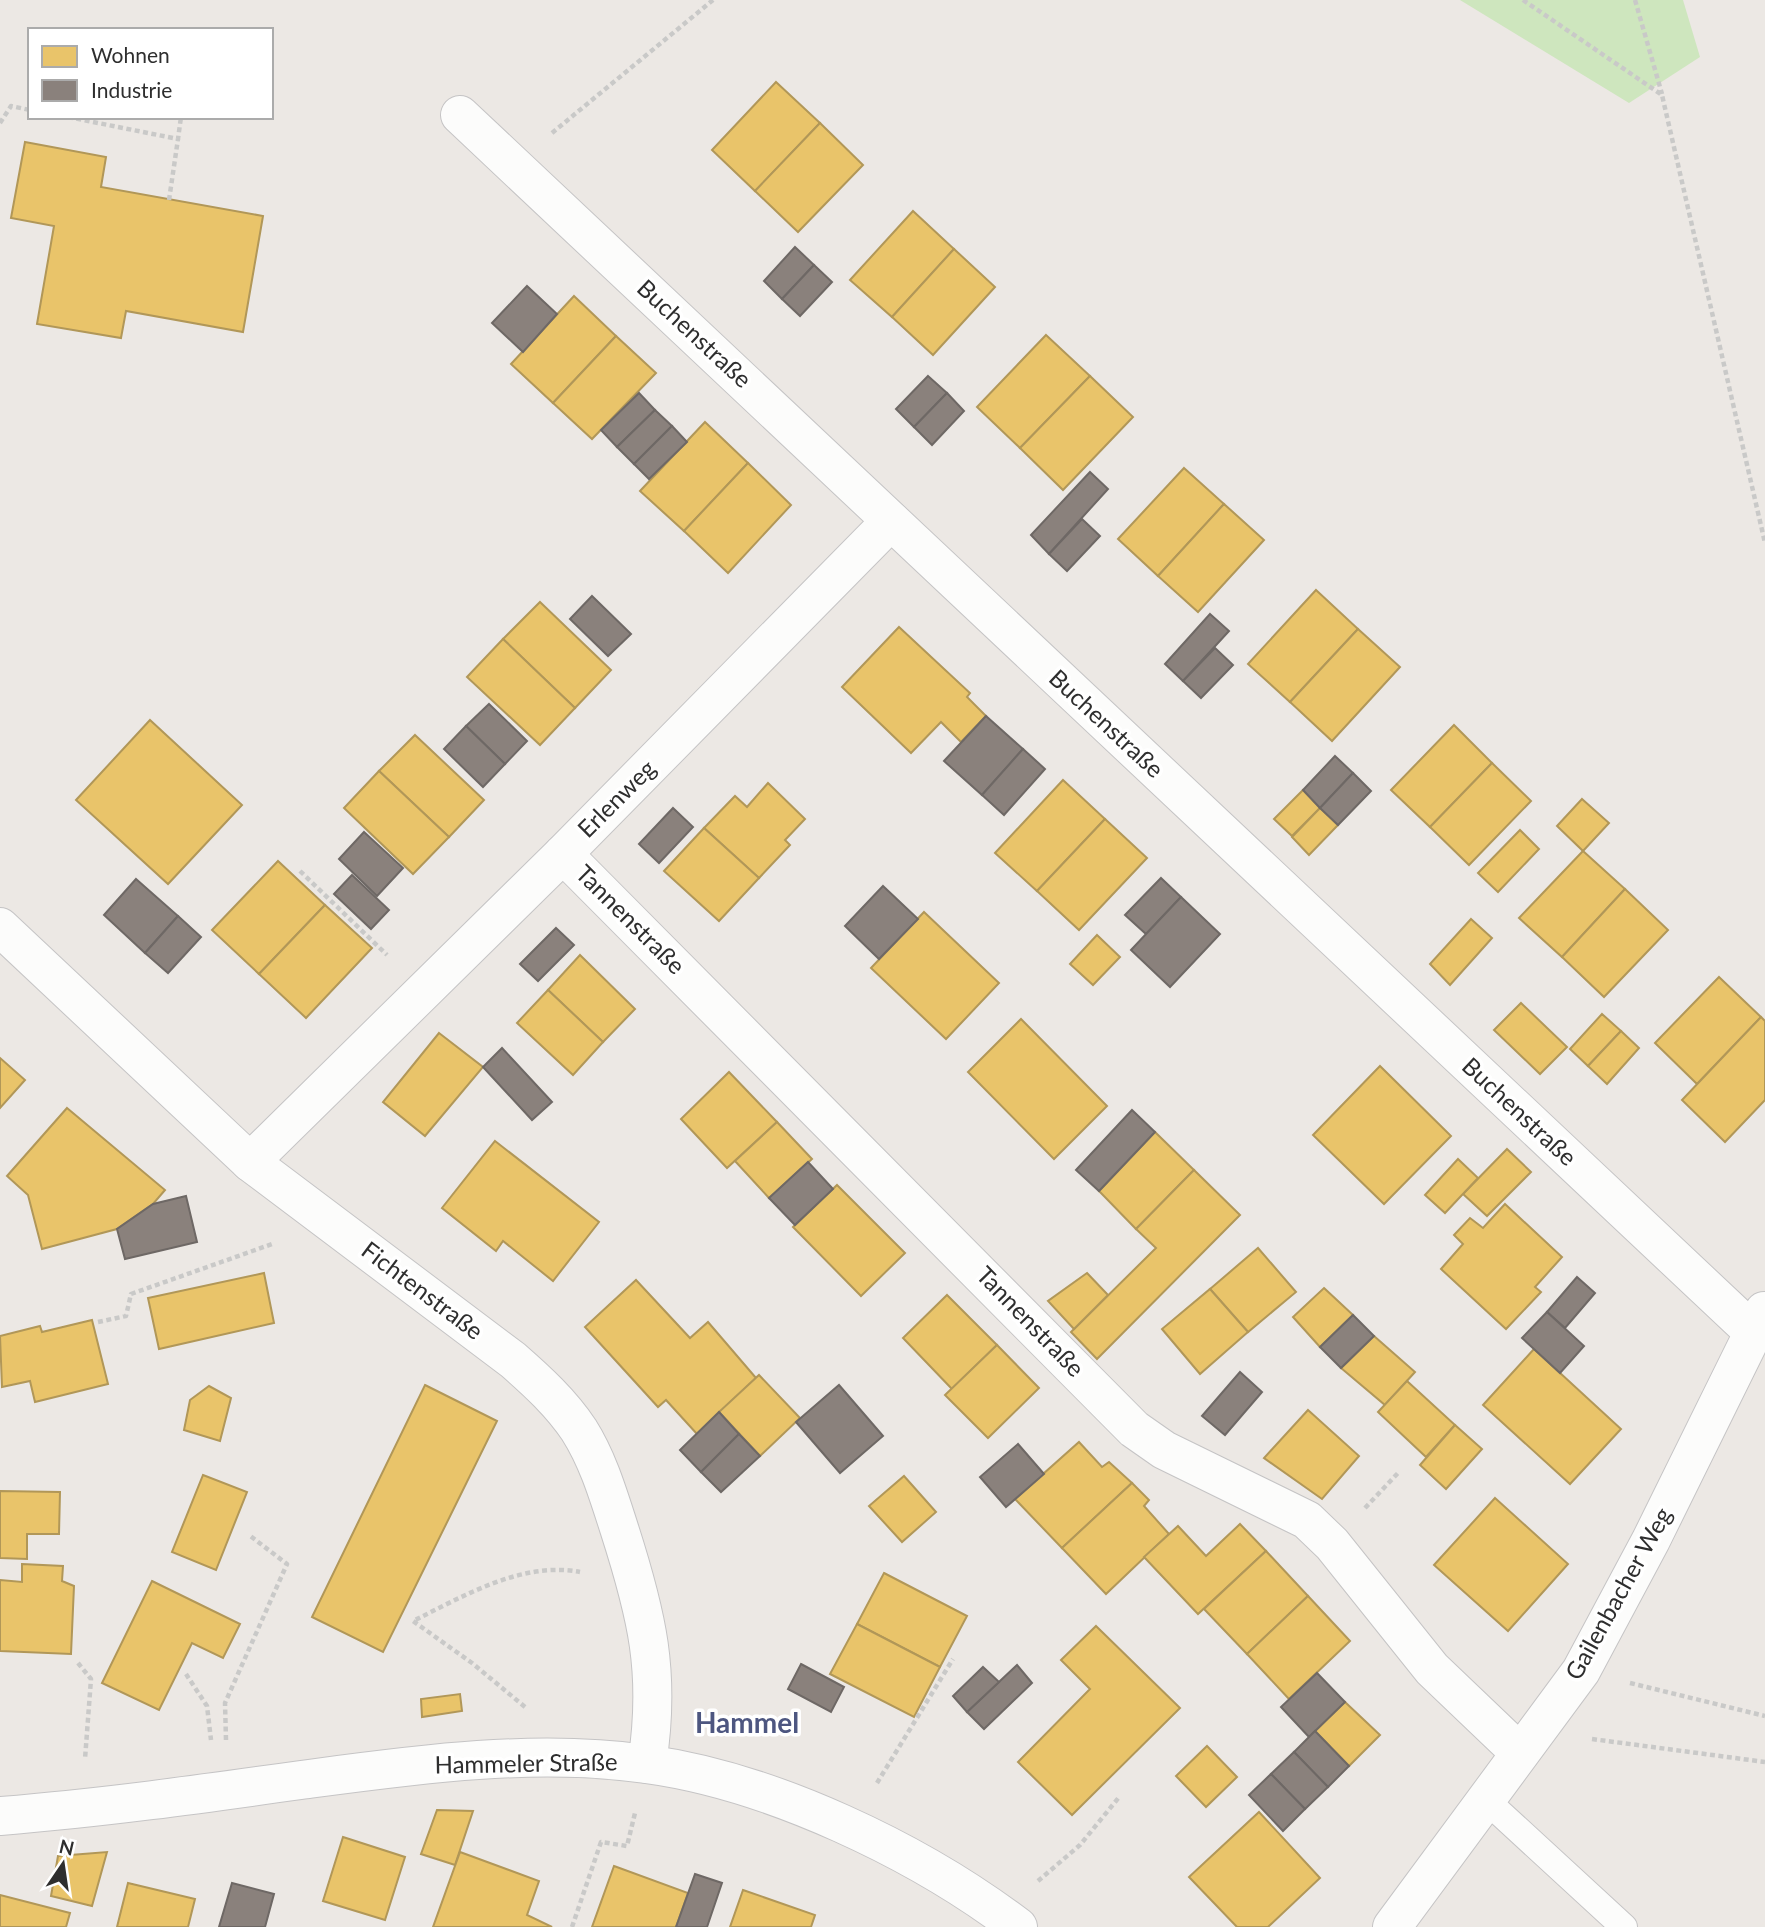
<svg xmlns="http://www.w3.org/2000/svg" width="1765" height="1927" viewBox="0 0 1765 1927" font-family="Lato,sans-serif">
	<rect width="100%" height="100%" fill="#ece8e4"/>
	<!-- green -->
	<path fill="#cee6be" d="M 1460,0 L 1683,0 L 1700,57 L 1629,103 Z"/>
	<!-- homes -->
	<g fill="#e9c46a" stroke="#b19758" stroke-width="2">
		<path d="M 776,82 L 820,123 L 755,191 L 712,150 Z"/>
		<path d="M 820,123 L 863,165 L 798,232 L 755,191 Z"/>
		<path d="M 25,142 L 106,157 L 101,187 L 263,216 L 243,332 L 126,311 L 121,338 L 37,324 L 54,226 L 11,218 Z"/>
		<path d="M 913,211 L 954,249 L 892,317 L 850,280 Z"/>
		<path d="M 954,249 L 995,287 L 933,355 L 892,317 Z"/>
		<path d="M 574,296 L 616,336 L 553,403 L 511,364 Z"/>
		<path d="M 1046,335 L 1090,376 L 1020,448 L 977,407 Z"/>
		<path d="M 616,336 L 656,373 L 592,439 L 553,403 Z"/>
		<path d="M 1090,376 L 1133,417 L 1063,490 L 1020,448 Z"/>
		<path d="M 705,422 L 748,463 L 684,531 L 640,491 Z"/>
		<path d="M 748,463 L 791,505 L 728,573 L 684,531 Z"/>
		<path d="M 1184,468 L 1224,504 L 1158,576 L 1118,539 Z"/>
		<path d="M 1224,504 L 1264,540 L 1198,612 L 1158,576 Z"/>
		<path d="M 1316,590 L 1358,629 L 1290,702 L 1248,664 Z"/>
		<path d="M 540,602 L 611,670 L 575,708 L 503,639 Z"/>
		<path d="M 899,627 L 970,693 L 967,697 L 986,716 L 961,742 L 941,722 L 911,753 L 842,687 Z"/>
		<path d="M 1358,629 L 1400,667 L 1332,741 L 1290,702 Z"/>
		<path d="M 503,639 L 575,708 L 540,745 L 467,677 Z"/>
		<path d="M 150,720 L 242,805 L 168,884 L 76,800 Z"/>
		<path d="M 1454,725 L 1492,763 L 1430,827 L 1391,790 Z"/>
		<path d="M 415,735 L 484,800 L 449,837 L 379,771 Z"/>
		<path d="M 1492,763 L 1531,801 L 1469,865 L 1430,827 Z"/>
		<path d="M 379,771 L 449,837 L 413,874 L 344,808 Z"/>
		<path d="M 1063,780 L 1105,819 L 1037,891 L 995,853 Z"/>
		<path d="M 768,783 L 805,819 L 785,840 L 790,845 L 759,878 L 704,828 L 735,796 L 747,807 Z"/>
		<path d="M 1303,790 L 1320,808 L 1292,836 L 1274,819 Z"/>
		<path d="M 1582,799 L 1609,823 L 1583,851 L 1557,826 Z"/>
		<path d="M 1320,808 L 1338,825 L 1309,855 L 1292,837 Z"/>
		<path d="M 1105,819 L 1147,858 L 1079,930 L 1037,891 Z"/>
		<path d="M 704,828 L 759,878 L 719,921 L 664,871 Z"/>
		<path d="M 1520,830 L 1539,849 L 1498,892 L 1478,873 Z"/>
		<path d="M 1583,851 L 1625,889 L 1562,957 L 1519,918 Z"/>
		<path d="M 278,861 L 325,905 L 259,974 L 212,930 Z"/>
		<path d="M 1625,889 L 1668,930 L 1604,997 L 1562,957 Z"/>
		<path d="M 325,905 L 372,948 L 306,1018 L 259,974 Z"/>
		<path d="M 924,912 L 999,983 L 946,1039 L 871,968 Z"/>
		<path d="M 1471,919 L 1492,938 L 1450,985 L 1430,964 Z"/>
		<path d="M 1097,935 L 1120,957 L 1093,985 L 1070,964 Z"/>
		<path d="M 580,955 L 635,1009 L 603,1042 L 548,990 Z"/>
		<path d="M 1719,977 L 1761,1017 L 1697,1084 L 1655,1043 Z"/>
		<path d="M 548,990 L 603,1042 L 573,1075 L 517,1023 Z"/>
		<path d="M 1521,1003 L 1567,1047 L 1540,1074 L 1494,1030 Z"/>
		<path d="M 1602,1014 L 1621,1031 L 1588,1066 L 1570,1049 Z"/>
		<path d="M 1761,1017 L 1765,1021 L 1765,1100 L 1725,1142 L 1682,1100 Z"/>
		<path d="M 1021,1019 L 1107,1106 L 1054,1159 L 968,1072 Z"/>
		<path d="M 1621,1031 L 1639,1048 L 1607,1084 L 1588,1066 Z"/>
		<path d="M 439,1033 L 483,1067 L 425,1136 L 383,1102 Z"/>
		<path d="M 0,1058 L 25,1080 L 0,1108 Z"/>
		<path d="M 1380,1066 L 1451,1136 L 1384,1204 L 1313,1135 Z"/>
		<path d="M 729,1072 L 777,1122 L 727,1168 L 681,1119 Z"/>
		<path d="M 67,1108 L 165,1190 L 153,1204 L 117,1229 L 42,1249 L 28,1195 L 7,1176 Z"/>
		<path d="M 777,1122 L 812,1159 L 769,1198 L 735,1161 Z"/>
		<path d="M 1155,1132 L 1194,1170 L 1136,1229 L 1099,1191 Z"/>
		<path d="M 495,1141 L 599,1222 L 553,1281 L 503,1241 L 496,1251 L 442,1208 Z"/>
		<path d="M 1507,1149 L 1531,1172 L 1487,1216 L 1463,1194 Z"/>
		<path d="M 1458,1159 L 1478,1178 L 1445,1213 L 1425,1195 Z"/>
		<path d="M 1194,1170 L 1240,1215 L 1097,1359 L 1071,1332 L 1156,1248 L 1136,1229 Z"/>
		<path d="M 837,1185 L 905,1253 L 861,1296 L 793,1227 Z"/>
		<path d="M 1505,1204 L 1562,1257 L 1535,1287 L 1541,1292 L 1506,1329 L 1441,1269 L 1463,1244 L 1454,1235 L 1470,1218 L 1483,1228 Z"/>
		<path d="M 1258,1248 L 1296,1292 L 1248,1332 L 1210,1289 Z"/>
		<path d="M 264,1273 L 274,1323 L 159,1349 L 148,1298 Z"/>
		<path d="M 1087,1273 L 1108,1295 L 1074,1329 L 1048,1301 Z"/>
		<path d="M 636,1280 L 690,1338 L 708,1322 L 756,1378 L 697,1434 L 666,1400 L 658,1407 L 585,1327 Z"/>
		<path d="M 1324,1288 L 1353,1315 L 1320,1347 L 1293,1317 Z"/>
		<path d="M 1210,1289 L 1248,1332 L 1200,1374 L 1162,1329 Z"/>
		<path d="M 947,1295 L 997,1345 L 952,1389 L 903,1338 Z"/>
		<path d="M 92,1320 L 108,1384 L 35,1402 L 30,1381 L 2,1387 L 0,1336 L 40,1326 L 42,1332 Z"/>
		<path d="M 1374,1336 L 1415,1372 L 1385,1405 L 1341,1368 Z"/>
		<path d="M 997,1345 L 1039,1388 L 988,1438 L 945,1395 Z"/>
		<path d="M 1534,1349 L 1621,1429 L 1570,1484 L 1483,1405 Z"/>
		<path d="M 759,1375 L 800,1418 L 760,1456 L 719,1412 Z"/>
		<path d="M 1407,1381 L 1455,1425 L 1426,1457 L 1378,1412 Z"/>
		<path d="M 425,1385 L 497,1421 L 383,1652 L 312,1617 Z"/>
		<path d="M 209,1386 L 231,1398 L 220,1441 L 184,1430 L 190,1400 Z"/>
		<path d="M 1308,1410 L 1359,1456 L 1322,1499 L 1264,1458 Z"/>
		<path d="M 1455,1425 L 1482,1449 L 1446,1489 L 1420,1465 Z"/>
		<path d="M 1079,1442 L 1102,1467 L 1109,1462 L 1132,1483 L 1062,1548 L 1015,1499 Z"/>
		<path d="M 203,1475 L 247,1492 L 216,1570 L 172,1552 Z"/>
		<path d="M 904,1476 L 936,1512 L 902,1542 L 869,1506 Z"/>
		<path d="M 1132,1483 L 1149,1500 L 1144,1506 L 1169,1534 L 1106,1594 L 1062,1548 Z"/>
		<path d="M 0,1491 L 60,1492 L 59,1534 L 27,1534 L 27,1559 L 0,1558 Z"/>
		<path d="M 1495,1498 L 1568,1564 L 1508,1631 L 1434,1565 Z"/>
		<path d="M 1240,1524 L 1266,1551 L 1198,1614 L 1144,1557 L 1178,1526 L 1206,1556 Z"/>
		<path d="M 1266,1551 L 1308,1596 L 1247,1654 L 1204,1609 Z"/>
		<path d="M 22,1564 L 63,1566 L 62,1581 L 74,1586 L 71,1654 L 0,1651 L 0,1580 L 22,1582 Z"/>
		<path d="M 884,1573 L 967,1616 L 940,1667 L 857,1624 Z"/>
		<path d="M 152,1581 L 240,1624 L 223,1658 L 192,1643 L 159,1710 L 102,1683 Z"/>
		<path d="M 1308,1596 L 1350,1641 L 1289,1699 L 1247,1654 Z"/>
		<path d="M 857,1624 L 940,1667 L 914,1717 L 830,1674 Z"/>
		<path d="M 1096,1626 L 1180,1708 L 1072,1815 L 1018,1762 L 1090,1689 L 1061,1660 Z"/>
		<path d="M 460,1694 L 462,1711 L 422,1717 L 421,1699 Z"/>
		<path d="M 1345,1702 L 1380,1735 L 1349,1766 L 1315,1731 Z"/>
		<path d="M 1207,1746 L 1237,1777 L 1206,1807 L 1176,1776 Z"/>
		<path d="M 437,1810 L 473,1811 L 455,1865 L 421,1854 Z"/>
		<path d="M 1259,1812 L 1320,1878 L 1268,1927 L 1237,1927 L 1189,1877 Z"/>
		<path d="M 343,1837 L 405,1857 L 385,1920 L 323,1901 Z"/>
		<path d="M 107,1852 L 92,1906 L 51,1896 L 58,1856 Z"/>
		<path d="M 460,1852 L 539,1881 L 527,1915 L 552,1927 L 433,1927 Z"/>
		<path d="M 614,1866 L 688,1893 L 676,1927 L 592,1927 Z"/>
		<path d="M 128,1883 L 195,1899 L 188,1927 L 117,1927 Z"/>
		<path d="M 743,1890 L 815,1915 L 811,1927 L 730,1927 Z"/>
		<path d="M 0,1895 L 70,1913 L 66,1927 L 0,1927 Z"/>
	</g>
	<!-- industry -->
	<g fill="#8a817c" stroke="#6e6865" stroke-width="2">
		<path d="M 795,247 L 814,265 L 782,299 L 764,281 Z"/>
		<path d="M 814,265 L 832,282 L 800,316 L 782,299 Z"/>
		<path d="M 527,286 L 557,314 L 523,352 L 492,323 Z"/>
		<path d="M 928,376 L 947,393 L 914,427 L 896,409 Z"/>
		<path d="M 639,393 L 655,410 L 617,447 L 601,430 Z"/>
		<path d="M 947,393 L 964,411 L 932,445 L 914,427 Z"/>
		<path d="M 655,410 L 672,426 L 634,464 L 617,447 Z"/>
		<path d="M 672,426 L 687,442 L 649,479 L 634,464 Z"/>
		<path d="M 1090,472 L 1108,489 L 1049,554 L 1031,535 Z"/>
		<path d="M 1082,519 L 1100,536 L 1067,571 L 1049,554 Z"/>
		<path d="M 592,596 L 631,634 L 608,656 L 570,619 Z"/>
		<path d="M 1210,614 L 1229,631 L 1183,681 L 1165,664 Z"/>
		<path d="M 1215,648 L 1233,665 L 1201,698 L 1183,681 Z"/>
		<path d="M 489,704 L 527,741 L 505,764 L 466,726 Z"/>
		<path d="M 986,716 L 1023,749 L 982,795 L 944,761 Z"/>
		<path d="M 466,726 L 505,764 L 483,787 L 444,749 Z"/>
		<path d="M 1023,749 L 1045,769 L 1004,815 L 982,795 Z"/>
		<path d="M 1335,756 L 1353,773 L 1320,808 L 1303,790 Z"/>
		<path d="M 1353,773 L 1371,791 L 1338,825 L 1320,808 Z"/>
		<path d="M 673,808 L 693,827 L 659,863 L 639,844 Z"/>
		<path d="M 364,832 L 403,868 L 377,896 L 339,859 Z"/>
		<path d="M 352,875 L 389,910 L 371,929 L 334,894 Z"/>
		<path d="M 1161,878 L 1181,897 L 1146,934 L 1125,915 Z"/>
		<path d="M 136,879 L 178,916 L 145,953 L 104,915 Z"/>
		<path d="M 883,886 L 918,919 L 879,959 L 845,926 Z"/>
		<path d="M 1181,897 L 1220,934 L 1170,987 L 1131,950 Z"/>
		<path d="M 178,916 L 201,937 L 168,973 L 145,953 Z"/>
		<path d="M 556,928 L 574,945 L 538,981 L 520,964 Z"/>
		<path d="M 502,1048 L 552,1102 L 532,1120 L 483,1067 Z"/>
		<path d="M 1132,1110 L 1155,1132 L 1099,1191 L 1076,1170 Z"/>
		<path d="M 808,1162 L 833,1189 L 795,1225 L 769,1198 Z"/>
		<path d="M 186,1196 L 197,1242 L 125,1259 L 117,1229 L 153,1204 Z"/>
		<path d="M 1577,1277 L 1595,1293 L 1565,1328 L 1547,1312 Z"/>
		<path d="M 1547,1312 L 1584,1346 L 1560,1373 L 1522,1338 Z"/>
		<path d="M 1353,1315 L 1374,1336 L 1341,1368 L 1320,1347 Z"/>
		<path d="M 1240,1372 L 1262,1392 L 1225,1435 L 1202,1416 Z"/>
		<path d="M 839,1385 L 883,1436 L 840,1473 L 796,1422 Z"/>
		<path d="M 719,1412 L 739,1434 L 701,1472 L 680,1450 Z"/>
		<path d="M 739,1434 L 760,1456 L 721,1492 L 701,1472 Z"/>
		<path d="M 1018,1444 L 1044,1474 L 1006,1507 L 980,1477 Z"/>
		<path d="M 801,1664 L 844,1687 L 831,1712 L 788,1689 Z"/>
		<path d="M 1017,1665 L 1032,1683 L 984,1729 L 967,1712 Z"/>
		<path d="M 983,1667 L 999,1682 L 967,1712 L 953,1696 Z"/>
		<path d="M 1317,1673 L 1345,1702 L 1309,1737 L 1281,1707 Z"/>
		<path d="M 1315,1731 L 1349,1766 L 1328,1787 L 1294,1752 Z"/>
		<path d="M 1294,1752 L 1328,1787 L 1305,1809 L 1271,1774 Z"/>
		<path d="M 1271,1774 L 1305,1809 L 1283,1831 L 1249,1795 Z"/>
		<path d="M 695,1874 L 722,1883 L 707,1927 L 676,1927 Z"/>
		<path d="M 232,1883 L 274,1894 L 265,1927 L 219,1927 Z"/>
	</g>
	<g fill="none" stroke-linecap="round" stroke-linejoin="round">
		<defs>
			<path id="service" d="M 1487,1801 L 1624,1927"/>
			<g id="minor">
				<path d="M 460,115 L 1753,1332"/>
				<path d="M 563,854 L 1134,1429 L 1164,1450 L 1307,1520 L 1332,1544 L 1432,1669 L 1520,1753"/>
				<path d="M 0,927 L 250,1162 L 513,1360 C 537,1381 561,1403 579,1430 C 598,1460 608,1494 619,1528 C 647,1615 661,1673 647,1764"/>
				<path d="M 250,1162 L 563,854 L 891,521"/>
				<path d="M 1392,1927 L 1581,1671 L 1651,1540 L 1764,1311"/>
			</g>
			<path id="secondary" d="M 0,1816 C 101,1808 201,1794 301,1780 C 413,1765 533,1748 646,1764 C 771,1781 918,1851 1018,1927"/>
		</defs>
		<!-- service casing -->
		<use href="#service" stroke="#c5c4c5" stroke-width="28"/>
		<!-- minor casing -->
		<use href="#minor" stroke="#c5c4c5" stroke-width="40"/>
		<!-- secondary casing -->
		<use href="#secondary" stroke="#c5c4c5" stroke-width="40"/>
		<!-- path -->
		<g stroke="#c9c9c8" stroke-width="4.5" stroke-dasharray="5 3.5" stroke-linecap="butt">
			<path d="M 1523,0 L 1662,95 L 1765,543"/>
			<path d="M 1635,0 L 1662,94"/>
			<path d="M 68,117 L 178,139 L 181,117"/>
			<path d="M 0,123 L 11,106 L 30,110"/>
			<path d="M 552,133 L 713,0"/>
			<path d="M 169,200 L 178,139"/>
			<path d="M 300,871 L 387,955"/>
			<path d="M 98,1322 L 126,1316 L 131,1294 L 275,1243"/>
			<path d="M 1365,1508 L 1398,1473"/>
			<path d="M 78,1663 L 91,1679 L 85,1759"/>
			<path d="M 186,1674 L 207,1706 L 211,1740"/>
			<path d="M 1630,1683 L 1765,1716"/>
			<path d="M 525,1707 L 472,1663 L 413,1621 C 464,1596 522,1561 580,1572"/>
			<path d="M 1592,1739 L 1765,1762"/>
			<path d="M 226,1740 L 225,1703 L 287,1564 L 249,1535"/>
			<path d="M 877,1783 L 953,1659"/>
			<path d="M 1038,1881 L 1080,1845 L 1120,1796"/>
			<path d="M 572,1927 L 601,1842 L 627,1846 L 635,1813"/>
		</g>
		<!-- service -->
		<use href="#service" stroke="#fcfcfb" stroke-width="26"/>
		<!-- minor -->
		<use href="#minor" stroke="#fcfcfb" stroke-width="38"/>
		<!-- secondary -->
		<use href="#secondary" stroke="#fcfcfb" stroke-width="38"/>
	</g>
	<g text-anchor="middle" stroke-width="7" stroke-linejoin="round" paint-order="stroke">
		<!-- street labels -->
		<g font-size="24" fill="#2e2e2e" stroke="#fff">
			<text transform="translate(694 334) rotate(43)" y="8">Buchenstraße</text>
			<text transform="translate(1106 724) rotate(43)" y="8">Buchenstraße</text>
			<text transform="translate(617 799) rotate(-45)" y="8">Erlenweg</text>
			<text transform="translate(630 920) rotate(45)" y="8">Tannenstraße</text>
			<text transform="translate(1519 1112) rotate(43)" y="8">Buchenstraße</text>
			<text transform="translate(422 1291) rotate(37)" y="8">Fichtenstraße</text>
			<text transform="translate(1030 1322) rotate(46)" y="8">Tannenstraße</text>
			<text transform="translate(1619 1594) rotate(-61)" y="8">Gailenbacher Weg</text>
			<text transform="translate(526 1764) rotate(-1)" y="8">Hammeler Straße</text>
		</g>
		<!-- quarter labels -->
		<g font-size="28" font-weight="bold" fill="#4d5680" stroke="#fff">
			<text x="747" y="1733">Hammel</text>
		</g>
	</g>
	<!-- legend -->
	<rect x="28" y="28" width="245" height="91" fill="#ffffff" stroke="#ababab" stroke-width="2"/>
	<rect x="42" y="46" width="35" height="21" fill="#e9c46a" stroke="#ababab" stroke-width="2"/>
	<text x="91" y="63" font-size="21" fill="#2e2e2e">Wohnen</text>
	<rect x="42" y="80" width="35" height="21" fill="#8a817c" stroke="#ababab" stroke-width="2"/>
	<text x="91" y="98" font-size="21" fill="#2e2e2e">Industrie</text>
	<!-- north arrow -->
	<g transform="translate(63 1864) rotate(13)" stroke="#ffffff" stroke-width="5" paint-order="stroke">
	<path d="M0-5L12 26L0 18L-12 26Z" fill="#2e2e2e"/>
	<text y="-10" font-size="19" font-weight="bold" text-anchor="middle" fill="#2e2e2e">N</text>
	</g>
</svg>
